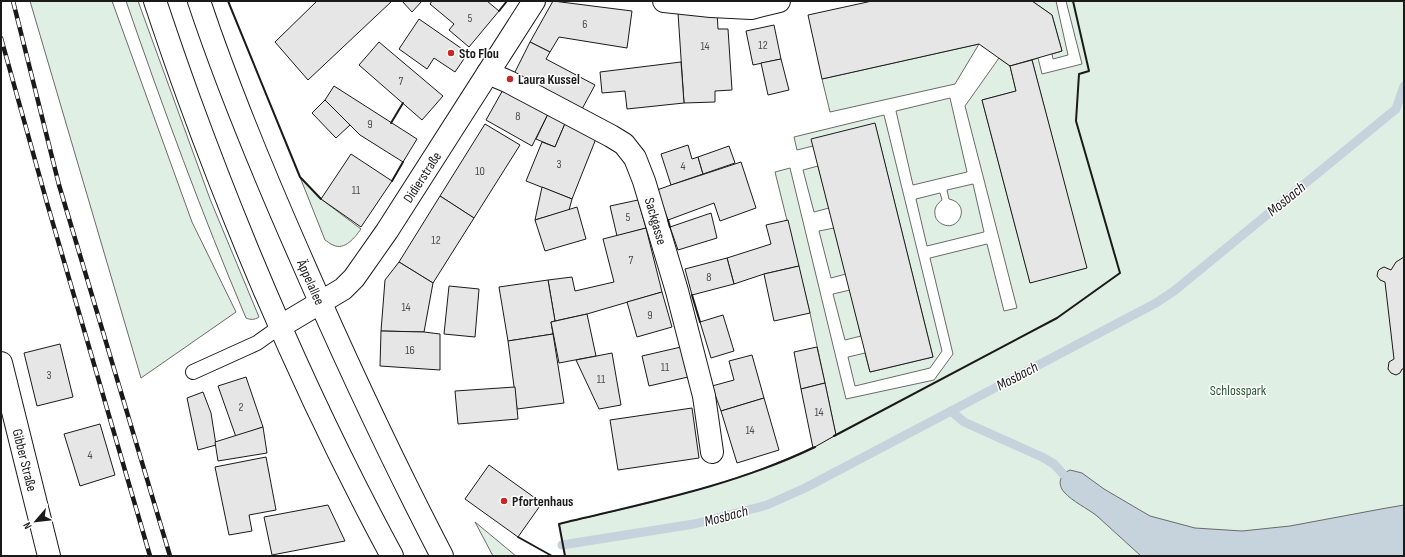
<svg xmlns="http://www.w3.org/2000/svg" width="1405" height="557" viewBox="0 0 1405 557" font-family="'Sofia Sans Condensed',sans-serif">
	<rect width="100%" height="100%" fill="#fff"/>
	<!-- green -->
	<g fill="#e0efe3" stroke="#6a6a6a">
		<path d="M 30,1 L 112,1 L 192,222 L 236,312 L 141,378 Z"/>
		<path d="M 126,1 L 138,1 L 210,199 L 259,317 C 254,320 251,320 246,318 C 202,214 163,108 126,1 Z"/>
		<path d="M 1032,1 L 1056,1 L 1068,55 L 1053,59 L 1052,54 L 1062,51 L 1052,15 Z"/>
		<path d="M 1066,1 L 1404,1 L 1404,556 L 565,556 L 559,524 C 653,502 751,482 836,435 L 810,313 L 775,172 L 790,168 L 846,399 L 934,380 L 953,354 L 930,258 L 987,244 L 1004,311 L 1017,308 L 965,106 L 999,58 L 1010,66 L 1016,91 L 982,100 L 1030,282 L 1086,268 L 1032,60 L 1038,58 L 1042,74 L 1082,64 Z"/>
		<path d="M 979,44 L 955,84 L 830,112 L 822,79 Z"/>
		<path d="M 950,98 L 967,172 L 913,185 L 896,111 Z"/>
		<path d="M 884,115 L 942,351 L 930,368 L 855,386 L 848,357 L 865,353 L 870,372 L 933,357 L 875,124 L 813,146 L 797,150 L 794,137 Z"/>
		<path d="M 818,166 L 829,208 L 814,212 L 803,170 Z"/>
		<path d="M 300,177 L 321,199 L 361,229 C 355,237 345,251 333,245 C 330,244 327,241 325,240 Z"/>
		<path d="M 973,184 L 984,232 L 927,246 L 916,199 L 940,193 L 942,200 C 937,204 934,208 935,214 C 935,218 938,222 942,224 C 959,233 972,204 949,199 L 947,190 Z"/>
		<path d="M 834,228 L 846,274 L 831,278 L 819,231 Z"/>
		<path d="M 850,290 L 861,336 L 845,340 L 833,294 Z"/>
		<path d="M 475,522 L 516,556 L 493,556 Z"/>
	</g>
	<!-- water -->
	<path fill="#c6d2dc" stroke="#6a6a6a" d="M 1070,470 L 1082,473 L 1104,489 L 1150,516 L 1195,528 L 1242,531 L 1290,526 L 1381,509 L 1404,505 L 1404,556 L 1141,556 C 1126,543 1112,529 1097,516 C 1087,508 1073,502 1064,492 C 1057,484 1060,474 1070,470 Z"/>
	<g fill="none" stroke-linecap="round" stroke-linejoin="round">
		<!-- stream -->
		<g stroke="#c6d2dc" stroke-width="9">
			<path d="M 951,411 L 964,422 L 1042,457 L 1054,464 L 1063,474"/>
			<path d="M 562,545 L 694,524 L 767,505 L 805,488 L 1156,303 L 1174,291 L 1396,109 L 1404,86"/>
		</g>
	</g>
	<!-- building -->
	<g fill="#e6e6e6" stroke="#1a1a1a">
		<path d="M 317,1 L 392,1 L 308,80 L 275,42 Z"/>
		<path d="M 402,1 L 422,1 L 412,12 Z"/>
		<path d="M 432,1 L 469,1 L 470,2 L 471,1 L 487,1 L 499,11 L 469,47 L 449,30 L 454,24 L 430,4 Z"/>
		<path d="M 553,1 L 632,11 L 627,48 L 559,37 L 550,52 L 530,42 Z"/>
		<path d="M 872,1 L 1032,1 L 1052,15 L 1062,51 L 1010,66 L 979,44 L 822,79 L 808,15 Z"/>
		<path d="M 717,11 L 718,29 L 728,29 L 732,90 L 715,91 L 715,102 L 684,103 L 678,13 Z"/>
		<path d="M 419,19 L 468,53 L 455,72 L 434,58 L 427,69 L 399,49 Z"/>
		<path d="M 774,25 L 781,59 L 753,65 L 746,31 Z"/>
		<path d="M 379,42 L 443,96 L 422,120 L 359,65 Z"/>
		<path d="M 530,42 L 550,52 L 546,59 L 595,85 L 582,109 L 514,74 Z"/>
		<path d="M 781,59 L 789,90 L 768,95 L 761,63 Z"/>
		<path d="M 1032,60 L 1087,268 L 1030,283 L 982,100 L 1016,91 L 1010,66 Z"/>
		<path d="M 681,62 L 684,103 L 627,109 L 625,91 L 602,93 L 600,72 Z"/>
		<path d="M 334,86 L 417,139 L 403,162 L 360,135 L 325,100 Z"/>
		<path d="M 504,88 L 549,112 L 532,146 L 486,120 Z"/>
		<path d="M 325,100 L 350,125 L 336,138 L 312,113 Z"/>
		<path d="M 549,112 L 567,119 L 555,147 L 536,139 Z"/>
		<path d="M 567,119 L 599,131 L 572,199 L 526,181 L 542,142 L 555,147 Z"/>
		<path d="M 875,123 L 933,357 L 870,372 L 811,139 Z"/>
		<path d="M 485,124 L 520,145 L 474,218 L 440,196 Z"/>
		<path d="M 688,145 L 692,159 L 698,157 L 703,174 L 671,185 L 661,154 Z"/>
		<path d="M 729,146 L 735,163 L 703,174 L 698,157 Z"/>
		<path d="M 351,154 L 392,181 L 361,227 L 321,199 Z"/>
		<path d="M 741,162 L 756,208 L 720,221 L 714,203 L 668,220 L 657,190 L 671,185 Z"/>
		<path d="M 542,187 L 572,199 L 569,210 L 535,220 Z"/>
		<path d="M 440,196 L 474,218 L 433,283 L 399,262 Z"/>
		<path d="M 638,200 L 646,228 L 617,236 L 610,206 Z"/>
		<path d="M 577,207 L 586,239 L 545,251 L 535,220 Z"/>
		<path d="M 711,213 L 717,238 L 678,250 L 670,227 Z"/>
		<path d="M 788,220 L 799,266 L 764,274 L 734,284 L 727,258 L 771,244 L 766,225 Z"/>
		<path d="M 646,228 L 662,292 L 587,314 L 555,321 L 548,280 L 572,277 L 575,291 L 614,282 L 603,239 Z"/>
		<path d="M 1404,257 L 1404,369 L 1402,369 L 1400,373 L 1396,375 L 1391,373 L 1388,369 L 1389,362 L 1394,359 L 1385,282 L 1380,280 L 1377,276 L 1378,271 L 1380,269 L 1384,267 L 1391,270 L 1396,262 Z"/>
		<path d="M 727,258 L 734,284 L 692,295 L 685,269 Z"/>
		<path d="M 399,262 L 433,283 L 424,332 L 381,331 L 385,280 Z"/>
		<path d="M 799,266 L 810,313 L 774,321 L 764,274 Z"/>
		<path d="M 548,280 L 555,321 L 551,322 L 553,334 L 508,341 L 499,287 Z"/>
		<path d="M 449,286 L 479,289 L 475,337 L 444,334 Z"/>
		<path d="M 662,292 L 672,327 L 637,337 L 627,302 Z"/>
		<path d="M 587,314 L 596,356 L 559,363 L 551,322 Z"/>
		<path d="M 723,315 L 734,351 L 711,358 L 700,322 Z"/>
		<path d="M 381,331 L 424,332 L 440,334 L 440,370 L 380,366 Z"/>
		<path d="M 553,334 L 564,403 L 517,409 L 508,341 Z"/>
		<path d="M 60,344 L 73,397 L 37,406 L 24,353 Z"/>
		<path d="M 681,347 L 688,377 L 649,386 L 642,356 Z"/>
		<path d="M 817,347 L 825,383 L 801,389 L 794,352 Z"/>
		<path d="M 612,353 L 621,405 L 599,409 L 576,360 Z"/>
		<path d="M 752,355 L 764,398 L 721,411 L 712,386 L 734,380 L 729,361 Z"/>
		<path d="M 246,377 L 263,427 L 236,437 L 218,386 Z"/>
		<path d="M 825,383 L 836,435 L 813,448 L 801,389 Z"/>
		<path d="M 515,387 L 518,419 L 458,424 L 455,391 Z"/>
		<path d="M 203,392 L 211,413 L 216,445 L 198,450 L 187,398 Z"/>
		<path d="M 764,398 L 779,450 L 737,463 L 721,411 Z"/>
		<path d="M 692,408 L 699,458 L 618,470 L 610,420 Z"/>
		<path d="M 100,424 L 115,475 L 80,486 L 64,434 Z"/>
		<path d="M 263,427 L 267,453 L 218,461 L 215,442 Z"/>
		<path d="M 266,457 L 276,510 L 249,515 L 252,531 L 229,535 L 215,467 Z"/>
		<path d="M 489,465 L 542,503 L 518,537 L 465,499 Z"/>
		<path d="M 328,505 L 345,541 L 272,555 L 264,517 Z"/>
	</g>
	<g fill="none" stroke-linecap="round" stroke-linejoin="round">
		<defs>
			<path id="service" d="M 193,372 L 257,343 L 281,326"/>
			<g id="minor">
				<path d="M 664,1 L 711,6 L 751,8 L 779,1"/>
				<path d="M 488,73 L 509,82 L 611,136 L 624,144 L 635,158 L 644,181 L 677,291 L 704,396 L 712,452"/>
				<path d="M 281,326 L 343,289 L 354,278 L 387,231 L 534,1"/>
				<path d="M 1,363 L 49,556"/>
			</g>
			<g id="secondary">
				<path d="M 155,1 C 166,34 177,66 189,99 C 246,255 313,410 392,556"/>
				<path d="M 199,1 C 228,88 263,172 300,256 C 344,357 391,458 442,556"/>
			</g>
		</defs>
		<!-- service casing -->
		<use href="#service" stroke="#1a1a1a" stroke-width="16"/>
		<!-- minor casing -->
		<use href="#minor" stroke="#1a1a1a" stroke-width="24"/>
		<!-- secondary casing -->
		<use href="#secondary" stroke="#1a1a1a" stroke-width="24"/>
		<!-- service -->
		<use href="#service" stroke="#fff" stroke-width="14"/>
		<!-- minor -->
		<use href="#minor" stroke="#fff" stroke-width="22"/>
		<!-- secondary -->
		<use href="#secondary" stroke="#fff" stroke-width="22"/>
		<defs>
			<g id="rail">
				<path d="M 13,1 L 59,185 L 170,556"/>
				<path d="M 1,38 L 47,203 L 150,556"/>
			</g>
		</defs>
		<!-- rail casing -->
		<use href="#rail" stroke="#1a1a1a" stroke-width="4.5"/>
		<!-- rail -->
		<use href="#rail" stroke="#fff" stroke-width="3" stroke-dasharray="9" stroke-linecap="butt"/>
		<!-- wall -->
		<g stroke="#1a1a1a" stroke-width="2">
			<path d="M 228,1 L 300,177 L 321,199"/>
			<path d="M 499,11 L 507,1"/>
			<path d="M 391,123 L 403,103"/>
			<path d="M 392,181 L 403,162"/>
			<path d="M 668,220 L 670,227"/>
			<path d="M 692,295 L 700,322"/>
			<path d="M 834,436 L 1057,318 L 1120,273 L 1076,121 L 1079,74 L 1089,71 L 1073,1"/>
			<path d="M 518,537 L 552,556"/>
			<path d="M 565,556 L 559,524 C 645,503 734,486 815,447"/>
		</g>
	</g>
	<!-- markers -->
	<g fill="#c62828" stroke="#fff" stroke-width="1.5">
		<circle cx="451" cy="53" r="4"/>
		<circle cx="510" cy="79" r="4"/>
		<circle cx="504" cy="501" r="4"/>
	</g>
	<g text-anchor="middle" stroke-width="3" stroke-linejoin="round" paint-order="stroke">
		<!-- number labels -->
		<g font-size="12" fill="#4d4d4d">
			<text x="470" y="22">5</text>
			<text x="585" y="28">6</text>
			<text x="763" y="49">12</text>
			<text x="705" y="50">14</text>
			<text x="401" y="85">7</text>
			<text x="518" y="120">8</text>
			<text x="370" y="128">9</text>
			<text x="559" y="168">3</text>
			<text x="683" y="170">4</text>
			<text x="480" y="175">10</text>
			<text x="356" y="194">11</text>
			<text x="628" y="221">5</text>
			<text x="436" y="244">12</text>
			<text x="631" y="264">7</text>
			<text x="709" y="281">8</text>
			<text x="406" y="311">14</text>
			<text x="650" y="319">9</text>
			<text x="410" y="354">16</text>
			<text x="665" y="371">11</text>
			<text x="49" y="379">3</text>
			<text x="601" y="383">11</text>
			<text x="241" y="411">2</text>
			<text x="819" y="416">14</text>
			<text x="750" y="434">14</text>
			<text x="90" y="459">4</text>
		</g>
		<!-- poi labels -->
		<g font-size="14" font-weight="bold" fill="#1a1a1a" stroke="#fff" text-anchor="start">
			<text x="459" y="58">Sto Flou</text>
			<text x="518" y="84">Laura Kussel</text>
			<text x="512" y="506">Pfortenhaus</text>
		</g>
		<!-- street labels -->
		<g font-size="14" fill="#1a1a1a" stroke="#fff">
			<text transform="translate(422 177) rotate(-57)" y="5">Didierstraße</text>
			<text transform="translate(656 221) rotate(74)" y="5">Sackgasse</text>
			<text transform="translate(311 282) rotate(66)" y="5">Äppelallee</text>
			<text transform="translate(25 460) rotate(76)" y="5">Gibber Straße</text>
		</g>
		<!-- park labels -->
		<g font-size="14" fill="#2b5a34" stroke="#fff">
			<text x="1238" y="395">Schlosspark</text>
		</g>
		<!-- water labels -->
		<g font-size="15" font-style="italic" fill="#1a1a1a" stroke="#fff">
			<text transform="translate(1286 199) rotate(-39)" y="5">Mosbach</text>
			<text transform="translate(1017 376) rotate(-28)" y="5">Mosbach</text>
			<text transform="translate(726 516) rotate(-15)" y="5">Mosbach</text>
		</g>
	</g>
	<!-- border -->
	<rect width="1405" height="557" fill="none" stroke="#1a1a1a" stroke-width="4"/>
	<!-- north arrow -->
	<g transform="translate(36 521) rotate(242)" stroke="#ffffff" stroke-width="3" paint-order="stroke">
	<path d="M0-3L7 15L0 10L-7 15Z" fill="#1a1a1a"/>
	<text y="-6" font-size="11" font-weight="bold" text-anchor="middle" fill="#1a1a1a">N</text>
	</g>
</svg>
